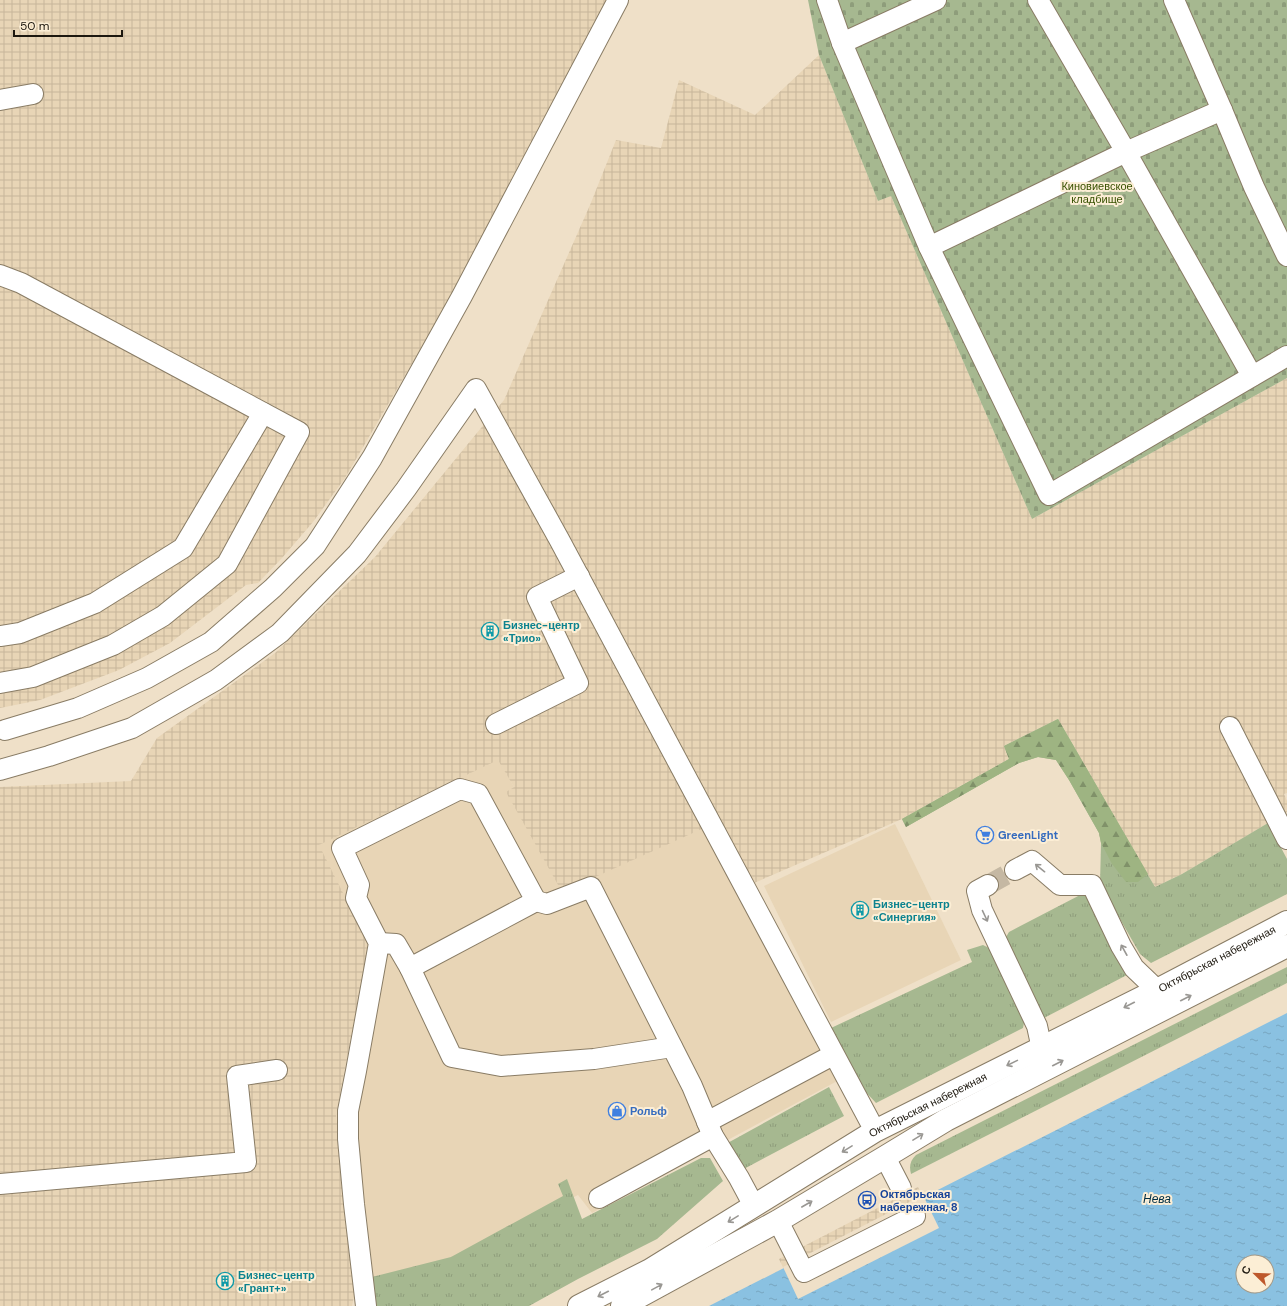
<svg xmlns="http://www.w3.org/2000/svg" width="1287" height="1306" viewBox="0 0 1287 1306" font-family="'DM Sans',sans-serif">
	<defs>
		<pattern id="industrial-grid" width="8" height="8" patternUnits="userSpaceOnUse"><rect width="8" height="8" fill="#e8d5b6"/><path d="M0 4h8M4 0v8" fill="none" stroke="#c7b69b"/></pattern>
		<pattern id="grass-tufts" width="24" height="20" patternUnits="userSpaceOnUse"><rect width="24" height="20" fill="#a6b890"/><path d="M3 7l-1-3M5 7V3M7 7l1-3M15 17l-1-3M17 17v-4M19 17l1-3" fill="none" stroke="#8e9d7b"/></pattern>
		<pattern id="forest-firs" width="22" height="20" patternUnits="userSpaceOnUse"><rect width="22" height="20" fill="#9eb482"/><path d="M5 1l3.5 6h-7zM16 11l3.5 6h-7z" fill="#809169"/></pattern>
		<pattern id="cemetery-stones" width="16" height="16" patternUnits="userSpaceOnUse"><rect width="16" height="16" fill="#a6b890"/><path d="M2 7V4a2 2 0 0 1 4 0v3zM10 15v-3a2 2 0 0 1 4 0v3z" fill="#8e9d7b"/></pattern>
		<pattern id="water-ripples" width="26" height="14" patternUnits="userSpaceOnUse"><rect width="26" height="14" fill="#8ac1e1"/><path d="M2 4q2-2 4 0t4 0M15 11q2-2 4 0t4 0" fill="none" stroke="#77a5c0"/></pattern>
	</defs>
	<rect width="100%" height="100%" fill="#efe0c8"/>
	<!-- built -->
	<g fill="#e8d5b6">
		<path d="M 498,759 L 514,787 L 507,792 L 704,828 L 841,1079 L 592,1213 L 578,1195 L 446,1263 L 356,1288 L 336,1115 L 355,1021 L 318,845 Z"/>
		<path d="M 895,824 L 961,960 L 831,1022 L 764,886 Z"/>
	</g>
	<!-- industrial -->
	<g fill="url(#industrial-grid)">
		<path d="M 0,0 L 611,0 L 452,295 L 345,478 L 313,522 L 282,558 L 258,583 L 246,585 L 170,643 L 119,670 L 40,700 L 0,708 Z"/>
		<path d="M 819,55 L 878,201 L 891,196 L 1032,519 L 1287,378 L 1287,793 L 1284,794 L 1287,801 L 1287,812 L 1182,874 L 1155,887 L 1058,719 L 1004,746 L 1009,759 L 902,819 L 738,890 L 704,828 L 562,892 L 506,792 L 514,787 L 498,760 L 319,845 L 369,945 L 336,1115 L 356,1288 L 352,1306 L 0,1306 L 0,787 L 131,781 L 157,738 L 275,653 L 375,557 L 504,400 L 590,205 L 616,140 L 661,148 L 679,80 L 755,115 Z"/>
		<path d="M 918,1187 L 939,1228 L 798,1299 L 779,1259 Z"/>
	</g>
	<!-- grass -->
	<g fill="url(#grass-tufts)">
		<path d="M 1058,719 L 1155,887 L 1182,874 L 1268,823 L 1287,859 L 1287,894 L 1151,963 L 1140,954 L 1100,884 L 1101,843 L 1099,833 L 1069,780 L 1056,760 L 1038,757 L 1019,763 L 906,827 L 902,819 L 1009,759 L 1004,746 Z"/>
		<path d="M 1082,894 L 1089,897 L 1127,975 L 1042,1019 L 1007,942 L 1006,937 L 1009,932 Z"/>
		<path d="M 983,945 L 991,949 L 1025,1018 L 1023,1028 L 876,1103 L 862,1088 L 831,1028 L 972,962 L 967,950 Z"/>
		<path d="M 1287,967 L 1287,983 L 911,1174 C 909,1166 910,1161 916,1155 Z"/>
		<path d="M 829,1087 L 844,1116 L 740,1171 L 724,1145 Z"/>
		<path d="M 701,1158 L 710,1158 L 723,1181 L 657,1239 L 578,1279 L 529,1306 L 371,1306 L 368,1278 L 451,1257 L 563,1196 L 558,1184 L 567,1179 L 582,1219 Z"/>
	</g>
	<!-- forest -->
	<path fill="url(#forest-firs)" d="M 1058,719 L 1148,874 L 1138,882 L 1126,882 L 1112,864 L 1101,843 L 1099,833 L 1069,780 L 1056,760 L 1038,757 L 1019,763 L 906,827 L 902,819 L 1009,759 L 1004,746 Z"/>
	<!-- cemetery -->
	<path fill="url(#cemetery-stones)" d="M 808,0 L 1287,0 L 1287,378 L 1032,519 L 891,196 L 878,201 L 819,55 Z"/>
	<!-- water -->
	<path fill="url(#water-ripples)" fill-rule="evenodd" d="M 1287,1013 L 1287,1306 L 709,1306 ZM 1243,1262 L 1267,1262 L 1267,1286 L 1243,1286 Z"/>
	<!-- pier -->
	<path fill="#efe0c8" d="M 923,1195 L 939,1228 L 798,1299 L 783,1267 Z"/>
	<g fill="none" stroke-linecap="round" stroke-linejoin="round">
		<!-- minor-tunnel -->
		<path stroke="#c5b8a3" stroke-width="20" stroke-dasharray="20 10" stroke-linecap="butt" d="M 988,885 L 1015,870"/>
		<defs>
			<g id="minor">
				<path d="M 827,0 L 842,43 L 936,0"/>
				<path d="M 1038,0 L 1126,152 L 1252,376"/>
				<path d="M 1174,0 L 1222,110 L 1254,187 L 1287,256"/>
				<path d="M 842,43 L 929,247 L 1049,495 L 1287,356"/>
				<path d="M 0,100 L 33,94"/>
				<path d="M 929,247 L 1126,152 L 1222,110"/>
				<path d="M 0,275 L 21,283 L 299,432 L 227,564 L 163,616 L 113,645 L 33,677 L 0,683"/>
				<path d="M 0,636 L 20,633 L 95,603 L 183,548 L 263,413"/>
				<path d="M 496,724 L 578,683 L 537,597 L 579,576"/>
				<path d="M 1230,727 L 1287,839"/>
				<path d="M 5,730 L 78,708 L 147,678 L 211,642 L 273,588 L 315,546 L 372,458 L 462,296 L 618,0"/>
				<path d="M 0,770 L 49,756 L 132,728 L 216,680 L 280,633 L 357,554 L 406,489 L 476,389 L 560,541 L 875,1131"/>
				<path d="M 1015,870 L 1032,861 L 1060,885 L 1092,885 L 1121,946 L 1134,968 L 1157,990"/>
				<path d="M 988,885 L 977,891 L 982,910 L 1037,1026 L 1042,1049"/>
				<path d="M 536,901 L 547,904 L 591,887 L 692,1086 L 713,1136 L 739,1178 L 754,1206"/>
				<path d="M 379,943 L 396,944 L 410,968 L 452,1057 L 501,1066 L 594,1059 L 672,1047"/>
				<path d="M 707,1122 L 833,1055"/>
				<path d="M 885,1157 L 901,1188"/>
				<path d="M 0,1184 L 246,1162 L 237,1076 L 277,1070"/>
				<path d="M 599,1198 L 713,1136"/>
				<path d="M 778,1221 L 804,1272 L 915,1216"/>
				<path d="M 366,1306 L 354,1204 L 348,1139 L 348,1111 L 356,1071 L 379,943 L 356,898 L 359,885 L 342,848 L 460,789 L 478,794 L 536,901 L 410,968"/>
			</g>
			<g id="major">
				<path id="s1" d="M 579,1306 L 650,1270 L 875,1131 L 1157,990 L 1287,922"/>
				<path d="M 622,1306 L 778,1221 L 885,1157 L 946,1120 L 1287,946"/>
			</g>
		</defs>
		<!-- minor casing -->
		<use href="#minor" stroke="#897c65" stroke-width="22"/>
		<!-- major casing -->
		<use href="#major" stroke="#897c65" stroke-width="24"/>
		<!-- minor -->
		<use href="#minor" stroke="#fff" stroke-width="20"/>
		<!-- major -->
		<use href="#major" stroke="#fff" stroke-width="22"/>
	</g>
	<!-- one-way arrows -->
	<defs><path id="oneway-shaft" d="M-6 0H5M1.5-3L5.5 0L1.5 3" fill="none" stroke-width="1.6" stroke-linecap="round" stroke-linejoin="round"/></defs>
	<g stroke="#999793">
		<use href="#oneway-shaft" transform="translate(1040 868) rotate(-141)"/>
		<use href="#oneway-shaft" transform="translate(985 916) rotate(65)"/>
		<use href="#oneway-shaft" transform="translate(1124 950) rotate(-119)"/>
		<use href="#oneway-shaft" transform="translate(1186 998) rotate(-27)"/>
		<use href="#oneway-shaft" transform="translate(1129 1005) rotate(153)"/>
		<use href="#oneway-shaft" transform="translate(1012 1063) rotate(154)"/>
		<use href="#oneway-shaft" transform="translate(1058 1063) rotate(-27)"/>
		<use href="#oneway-shaft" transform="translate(918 1137) rotate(-32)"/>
		<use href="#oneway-shaft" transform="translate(847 1149) rotate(148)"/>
		<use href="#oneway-shaft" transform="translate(807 1204) rotate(-30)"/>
		<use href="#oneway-shaft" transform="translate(733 1219) rotate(149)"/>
		<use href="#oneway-shaft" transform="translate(657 1287) rotate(-29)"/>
		<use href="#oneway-shaft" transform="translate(603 1294) rotate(153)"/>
	</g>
	<!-- icons -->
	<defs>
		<symbol id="building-ring" viewBox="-11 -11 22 22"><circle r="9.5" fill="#fceed5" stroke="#0f9aa8" stroke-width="1.5"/><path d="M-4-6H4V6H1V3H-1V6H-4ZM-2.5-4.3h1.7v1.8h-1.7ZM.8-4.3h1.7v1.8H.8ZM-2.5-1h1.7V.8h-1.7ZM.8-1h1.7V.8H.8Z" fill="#0f9aa8"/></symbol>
		<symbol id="supermarket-ring" viewBox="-11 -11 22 22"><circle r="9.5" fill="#fceed5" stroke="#3f7fe0" stroke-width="1.5"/><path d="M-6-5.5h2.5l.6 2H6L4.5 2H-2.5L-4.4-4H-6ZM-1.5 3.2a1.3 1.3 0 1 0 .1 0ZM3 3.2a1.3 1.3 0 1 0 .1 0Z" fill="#3f7fe0"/></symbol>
		<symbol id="shop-ring" viewBox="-11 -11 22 22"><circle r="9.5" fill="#fceed5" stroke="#3f7fe0" stroke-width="1.5"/><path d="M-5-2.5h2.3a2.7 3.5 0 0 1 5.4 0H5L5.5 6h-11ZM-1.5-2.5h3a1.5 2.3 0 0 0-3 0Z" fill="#3f7fe0"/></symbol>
		<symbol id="bus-ring" viewBox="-11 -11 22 22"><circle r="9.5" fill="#fceed5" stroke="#1a4fb4" stroke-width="1.5"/><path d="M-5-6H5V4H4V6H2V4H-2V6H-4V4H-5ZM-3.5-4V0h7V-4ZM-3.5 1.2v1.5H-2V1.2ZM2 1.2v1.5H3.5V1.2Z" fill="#1a4fb4"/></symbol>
	</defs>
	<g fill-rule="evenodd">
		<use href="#building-ring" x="480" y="621" width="20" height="20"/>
		<use href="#supermarket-ring" x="975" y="825" width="20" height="20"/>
		<use href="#building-ring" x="850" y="900" width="20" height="20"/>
		<use href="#shop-ring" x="607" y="1101" width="20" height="20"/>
		<use href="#bus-ring" x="857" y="1190" width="20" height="20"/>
		<use href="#building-ring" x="215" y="1271" width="20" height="20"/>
	</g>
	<g text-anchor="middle" stroke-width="4" stroke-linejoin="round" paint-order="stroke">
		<!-- park labels -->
		<g font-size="11" fill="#375100" stroke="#fceed5">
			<text x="1097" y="190">Киновиевское<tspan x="1097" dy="13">кладбище</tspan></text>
		</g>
		<!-- culture labels -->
		<g font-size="11" font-weight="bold" fill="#0d838f" stroke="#fceed5" text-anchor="start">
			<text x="503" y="629">Бизнес-центр<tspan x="503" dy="13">«Трио»</tspan></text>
			<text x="873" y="908">Бизнес-центр<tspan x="873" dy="13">«Синергия»</tspan></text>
			<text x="238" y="1279">Бизнес-центр<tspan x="238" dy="13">«Грант+»</tspan></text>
		</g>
		<!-- shop labels -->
		<g font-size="11" font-weight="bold" fill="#366cbe" stroke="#fceed5" text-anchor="start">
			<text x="998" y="839">GreenLight</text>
			<text x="630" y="1115">Рольф</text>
		</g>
		<!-- street labels -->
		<g font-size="11" fill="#1d180f" stroke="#fceed5">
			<text dy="4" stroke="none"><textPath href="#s1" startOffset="727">Октябрьская набережная</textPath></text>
			<text dy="4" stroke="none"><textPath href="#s1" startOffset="403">Октябрьская набережная</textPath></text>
		</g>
		<!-- transit labels -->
		<g font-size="11" font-weight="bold" fill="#164399" stroke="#fceed5" text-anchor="start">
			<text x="880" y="1198">Октябрьская<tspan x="880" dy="13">набережная, 8</tspan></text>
		</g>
		<!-- water labels -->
		<g font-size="12" font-style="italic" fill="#002e44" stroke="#fceed5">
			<text x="1157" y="1203">Нева</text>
		</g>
	</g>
	<!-- north arrow -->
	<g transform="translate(1255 1274) rotate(293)"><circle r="19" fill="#fceed5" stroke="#a39886"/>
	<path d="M0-3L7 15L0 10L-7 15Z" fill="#be582b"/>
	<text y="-6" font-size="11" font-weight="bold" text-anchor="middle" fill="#1d180f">С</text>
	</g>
	<!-- scale -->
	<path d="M14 30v6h108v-6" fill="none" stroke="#1d180f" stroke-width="2"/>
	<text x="20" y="30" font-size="12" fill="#1d180f" stroke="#fceed5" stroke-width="3" paint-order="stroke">50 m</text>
</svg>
